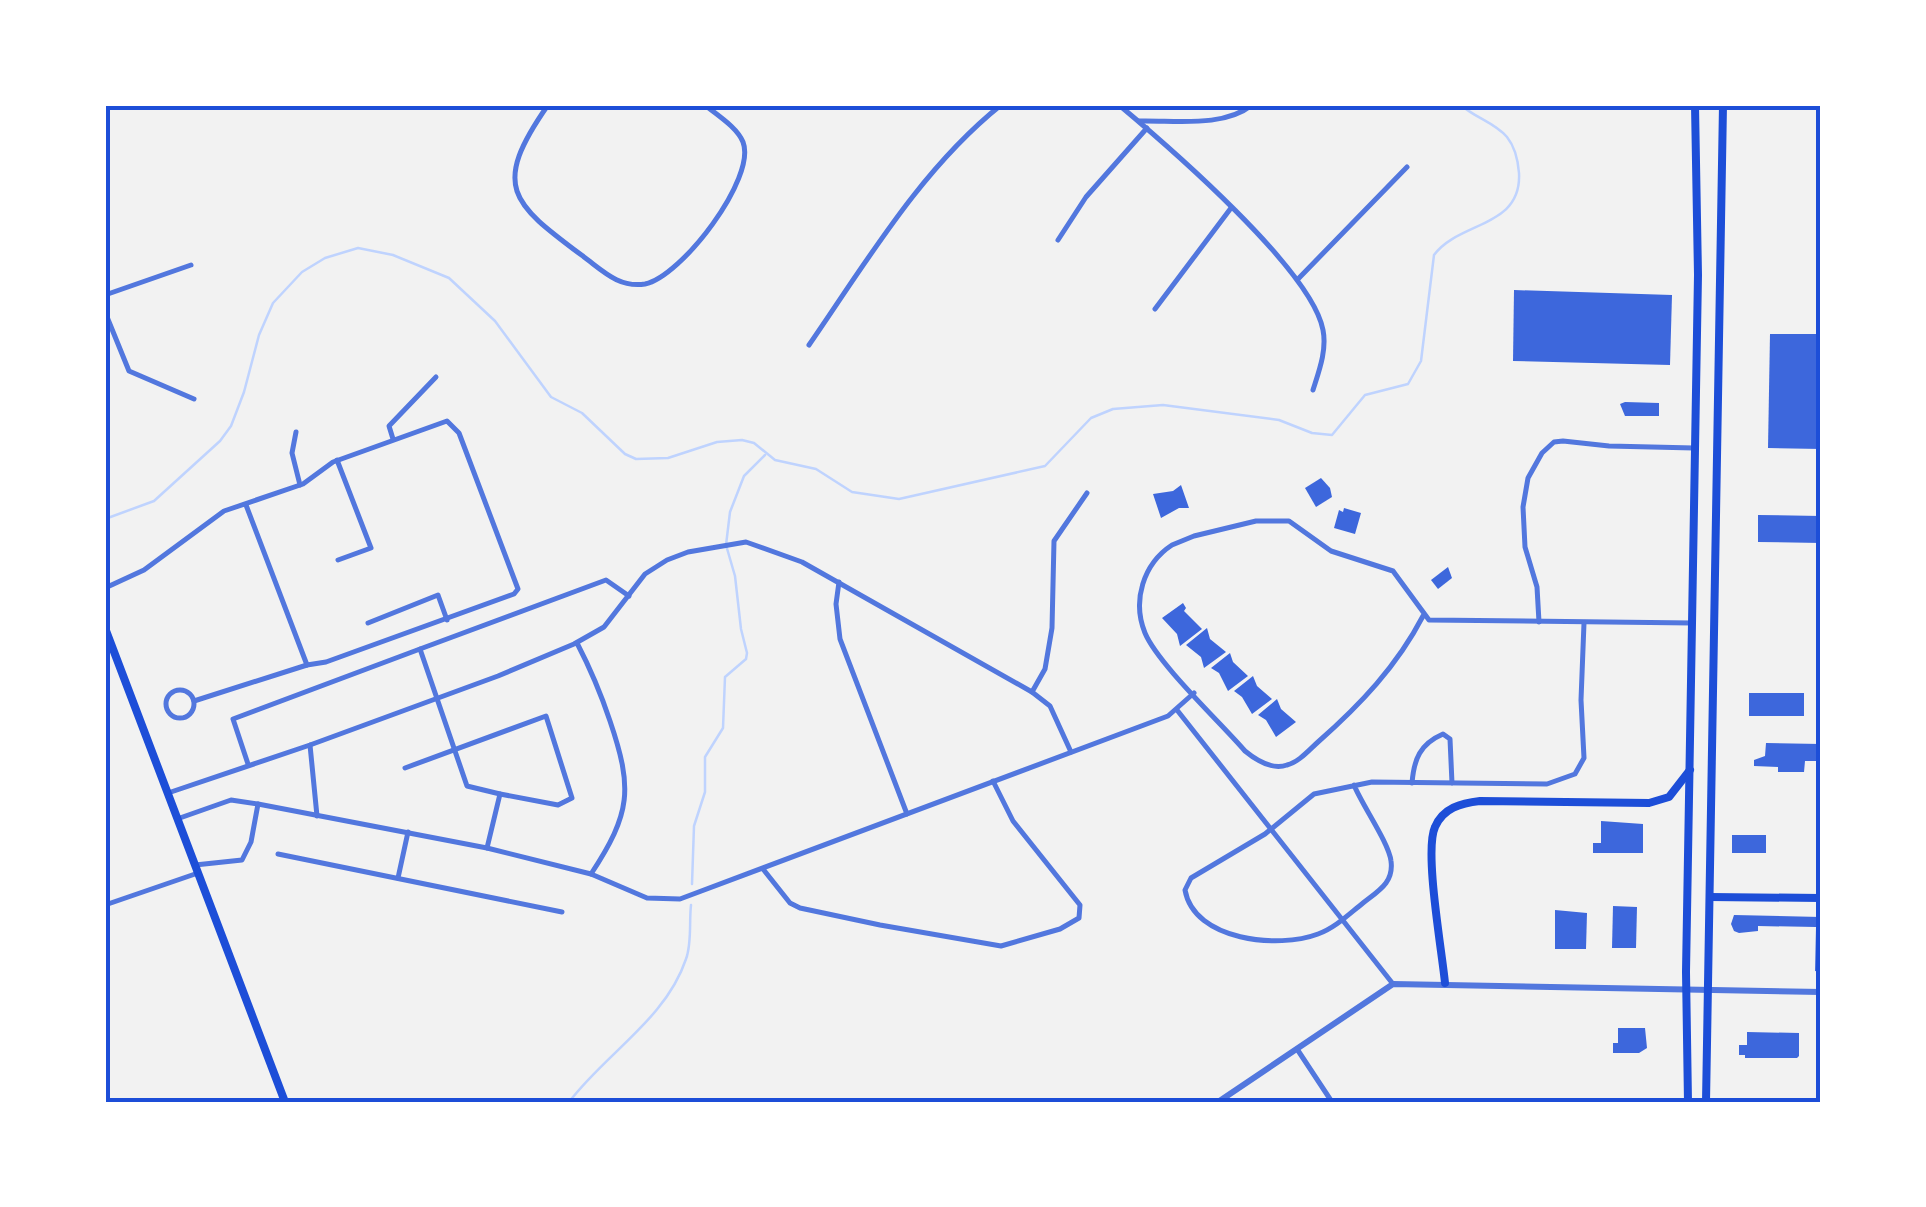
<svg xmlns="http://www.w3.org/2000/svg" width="1926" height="1207" viewBox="0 0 1926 1207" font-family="'PT Sans',sans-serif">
	<rect width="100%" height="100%" fill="#f2f2f2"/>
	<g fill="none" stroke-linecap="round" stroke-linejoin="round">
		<!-- stream -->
		<g stroke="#bfd3fe" stroke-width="2.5">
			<path d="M 105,519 L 154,501 L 220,441 L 231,426 L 244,392 L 259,335 L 273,303 L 302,272 L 325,258 L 358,248 L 393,255 L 449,278 L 495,321 L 551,397 L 582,413 L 625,454 L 636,459 L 668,458 L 717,442 L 742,440 L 754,443 L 775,460 L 816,469 L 852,492 L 899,499 L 1045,466 L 1091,418 L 1113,409 L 1163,405 L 1279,420 L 1312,433 L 1332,435 L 1365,395 L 1408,384 L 1421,361 L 1434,255 C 1459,221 1522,228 1519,173 C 1518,160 1515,147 1507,137 C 1494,122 1475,118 1461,105"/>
			<path d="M 692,884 L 694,826 L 705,792 L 705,757 L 723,728 L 725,677 L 746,659 L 747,653 L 741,629 L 735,576 L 726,545 L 730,512 L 744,476 L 765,455"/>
			<path d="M 569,1102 C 606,1053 666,1019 686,959 C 692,943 689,922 691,905"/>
		</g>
	</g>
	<!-- building -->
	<g fill="#3d67dc">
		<path d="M 1514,290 L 1672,295 L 1670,365 L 1513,361 Z"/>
		<path d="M 1770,334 L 1821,334 L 1821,449 L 1768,448 Z"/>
		<path d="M 1625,402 L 1659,403 L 1659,416 L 1625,416 L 1620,404 Z"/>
		<path d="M 1321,478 L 1330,488 L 1332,497 L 1316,507 L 1305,488 Z"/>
		<path d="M 1181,485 L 1189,508 L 1179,508 L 1161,518 L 1153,494 L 1173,491 Z"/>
		<path d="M 1344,508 L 1361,513 L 1355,534 L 1334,528 L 1339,510 L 1343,512 Z"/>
		<path d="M 1758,515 L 1821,516 L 1821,543 L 1758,542 Z"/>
		<path d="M 1448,567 L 1452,578 L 1438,589 L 1431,580 Z"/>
		<path d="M 1183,603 L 1186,608 L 1184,611 L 1202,629 L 1180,646 L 1177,634 L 1162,618 Z"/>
		<path d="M 1207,628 L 1210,639 L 1226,652 L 1204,668 L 1201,657 L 1186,645 Z"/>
		<path d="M 1230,653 L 1233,662 L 1248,676 L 1228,691 L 1219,673 L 1211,668 Z"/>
		<path d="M 1253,676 L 1257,686 L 1272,699 L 1252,714 L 1242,697 L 1234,691 Z"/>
		<rect x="1749" y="693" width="55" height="23"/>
		<path d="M 1277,699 L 1281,709 L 1296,722 L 1276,737 L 1266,720 L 1258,715 Z"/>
		<path d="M 1766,743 L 1821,744 L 1821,761 L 1805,761 L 1804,772 L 1778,772 L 1778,767 L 1754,766 L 1754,760 L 1765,756 Z"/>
		<path d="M 1601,821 L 1643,824 L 1643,853 L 1593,853 L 1593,843 L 1601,843 Z"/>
		<rect x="1732" y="835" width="34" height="18"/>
		<path d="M 1613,906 L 1637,907 L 1636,948 L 1612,948 Z"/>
		<path d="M 1555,910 L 1587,913 L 1586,949 L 1555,949 Z"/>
		<path d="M 1734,915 L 1821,917 L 1821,972 L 1815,971 L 1816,927 L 1758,926 L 1758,931 L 1739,933 L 1734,931 L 1731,924 Z"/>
		<path d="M 1618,1028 L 1645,1028 L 1647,1048 L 1639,1053 L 1613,1053 L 1613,1043 L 1618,1043 Z"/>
		<path d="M 1747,1032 L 1799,1033 L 1799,1056 L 1797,1058 L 1745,1058 L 1745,1055 L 1739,1055 L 1739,1045 L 1747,1045 Z"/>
	</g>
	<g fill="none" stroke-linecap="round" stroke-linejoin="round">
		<!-- minor -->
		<g stroke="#5277de" stroke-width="5">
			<path d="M 548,105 C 490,188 512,203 584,257 C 603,271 619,288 645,284 C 681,277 757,178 743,142 C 737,127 717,115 705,105"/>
			<path d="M 1119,105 C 1168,146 1312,270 1323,330 C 1327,350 1319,371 1313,390"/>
			<path d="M 1139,121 C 1175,120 1223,128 1252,105"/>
			<path d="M 1058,240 L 1086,197 L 1147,128"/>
			<path d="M 1299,278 L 1407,167"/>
			<path d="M 105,295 L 191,265"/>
			<path d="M 1155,309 L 1231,208"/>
			<path d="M 105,312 L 129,371 L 194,399"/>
			<path d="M 809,345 C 867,261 921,169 1001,105"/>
			<path d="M 296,432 L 292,453 L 300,485"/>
			<path d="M 393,439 L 389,426 L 436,377"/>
			<path d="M 337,460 L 371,548 L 338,560"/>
			<path d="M 839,582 L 836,604 L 840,639 L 907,814"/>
			<path d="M 105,588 L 144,570 L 224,511 L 303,484 L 333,462 L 447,421 L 459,433 L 518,589 L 514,594 L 326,662 L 307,665 L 246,505"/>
			<path d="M 1423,616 C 1397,666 1360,705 1318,742 C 1309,750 1299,762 1287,765 C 1272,770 1257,761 1245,751 C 1221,723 1158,664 1145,633 C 1132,601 1143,564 1172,545 L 1194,536 L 1256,521 L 1289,521 L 1331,551 L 1393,571 L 1429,620 L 1692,623"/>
			<path d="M 1539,622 L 1537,587 L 1525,547 L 1523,507 L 1528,478 L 1542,453 L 1554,442 L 1563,441 L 1609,446 L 1694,448"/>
			<path d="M 368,623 L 438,595 L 447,620"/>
			<path d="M 577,643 C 590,668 601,694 610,721 C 633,789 631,813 591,874"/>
			<circle cx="180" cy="704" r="14"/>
			<path d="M 194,701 L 307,665"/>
			<path d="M 1177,710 L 1393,984"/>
			<path d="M 310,745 L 317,816"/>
			<path d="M 1071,752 L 1050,706 L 1032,692 L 1045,669 L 1052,628 L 1054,541 L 1087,493"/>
			<path d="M 248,764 L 233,719 L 420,649"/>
			<path d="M 405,768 L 546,716 L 572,798 L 558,805 L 500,794"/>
			<path d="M 1412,783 C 1414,759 1420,744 1443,734 L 1450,739 L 1452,783"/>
			<path d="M 1354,785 C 1362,805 1389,843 1391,861 C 1394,883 1378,891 1363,903 C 1349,914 1335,928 1318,934 C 1279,949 1194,941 1185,890 L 1191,878 L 1265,834 L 1314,794 L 1372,782 L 1547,784 L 1575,774 L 1584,758 L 1581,700 L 1584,623"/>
			<path d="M 168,793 L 310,745 L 498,676 L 574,644 L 604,627 L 645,574 L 667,560 L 688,552 L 746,542 L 802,562 L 1032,692"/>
			<path d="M 177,819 L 231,800 L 258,804 L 487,848 L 591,874 L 647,898 L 680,899 L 1168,716 L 1194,693"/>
			<path d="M 487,848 L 500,794 L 467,786 L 420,649 L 606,580 L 629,596"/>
			<path d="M 278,854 L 562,912"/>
			<path d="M 195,865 L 242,860 L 251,842 L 258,804"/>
			<path d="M 763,869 L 790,903 L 800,908 L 880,925 L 1001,946 L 1060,929 L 1079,918 L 1080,905 L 1013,821 L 993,781"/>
			<path d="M 398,878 L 408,832"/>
			<path d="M 105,905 L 198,873"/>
			<path d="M 1297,1049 L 1332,1102"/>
		</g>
		<!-- tertiary -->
		<path stroke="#5277de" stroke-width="6" d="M 1218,1102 L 1393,984 L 1821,992"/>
		<!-- primary -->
		<g stroke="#1d4ed8" stroke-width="8">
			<path d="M 105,628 L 285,1102"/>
			<path d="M 1710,897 L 1821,898"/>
		</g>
		<!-- trunk -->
		<g stroke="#1d4ed8" stroke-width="8">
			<path d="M 1445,983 C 1442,951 1424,851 1435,827 C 1443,808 1461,803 1480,801 L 1649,803 L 1669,797 L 1690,770"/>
			<path d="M 1688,1102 L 1686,972 L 1698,275 L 1695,105"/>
			<path d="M 1706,1102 L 1723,105"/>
		</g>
	</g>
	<!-- border -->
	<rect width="1926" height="1207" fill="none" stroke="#ffffff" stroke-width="215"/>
	<rect x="108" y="108" width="1710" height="992" fill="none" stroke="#1d4ed8" stroke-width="4"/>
</svg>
